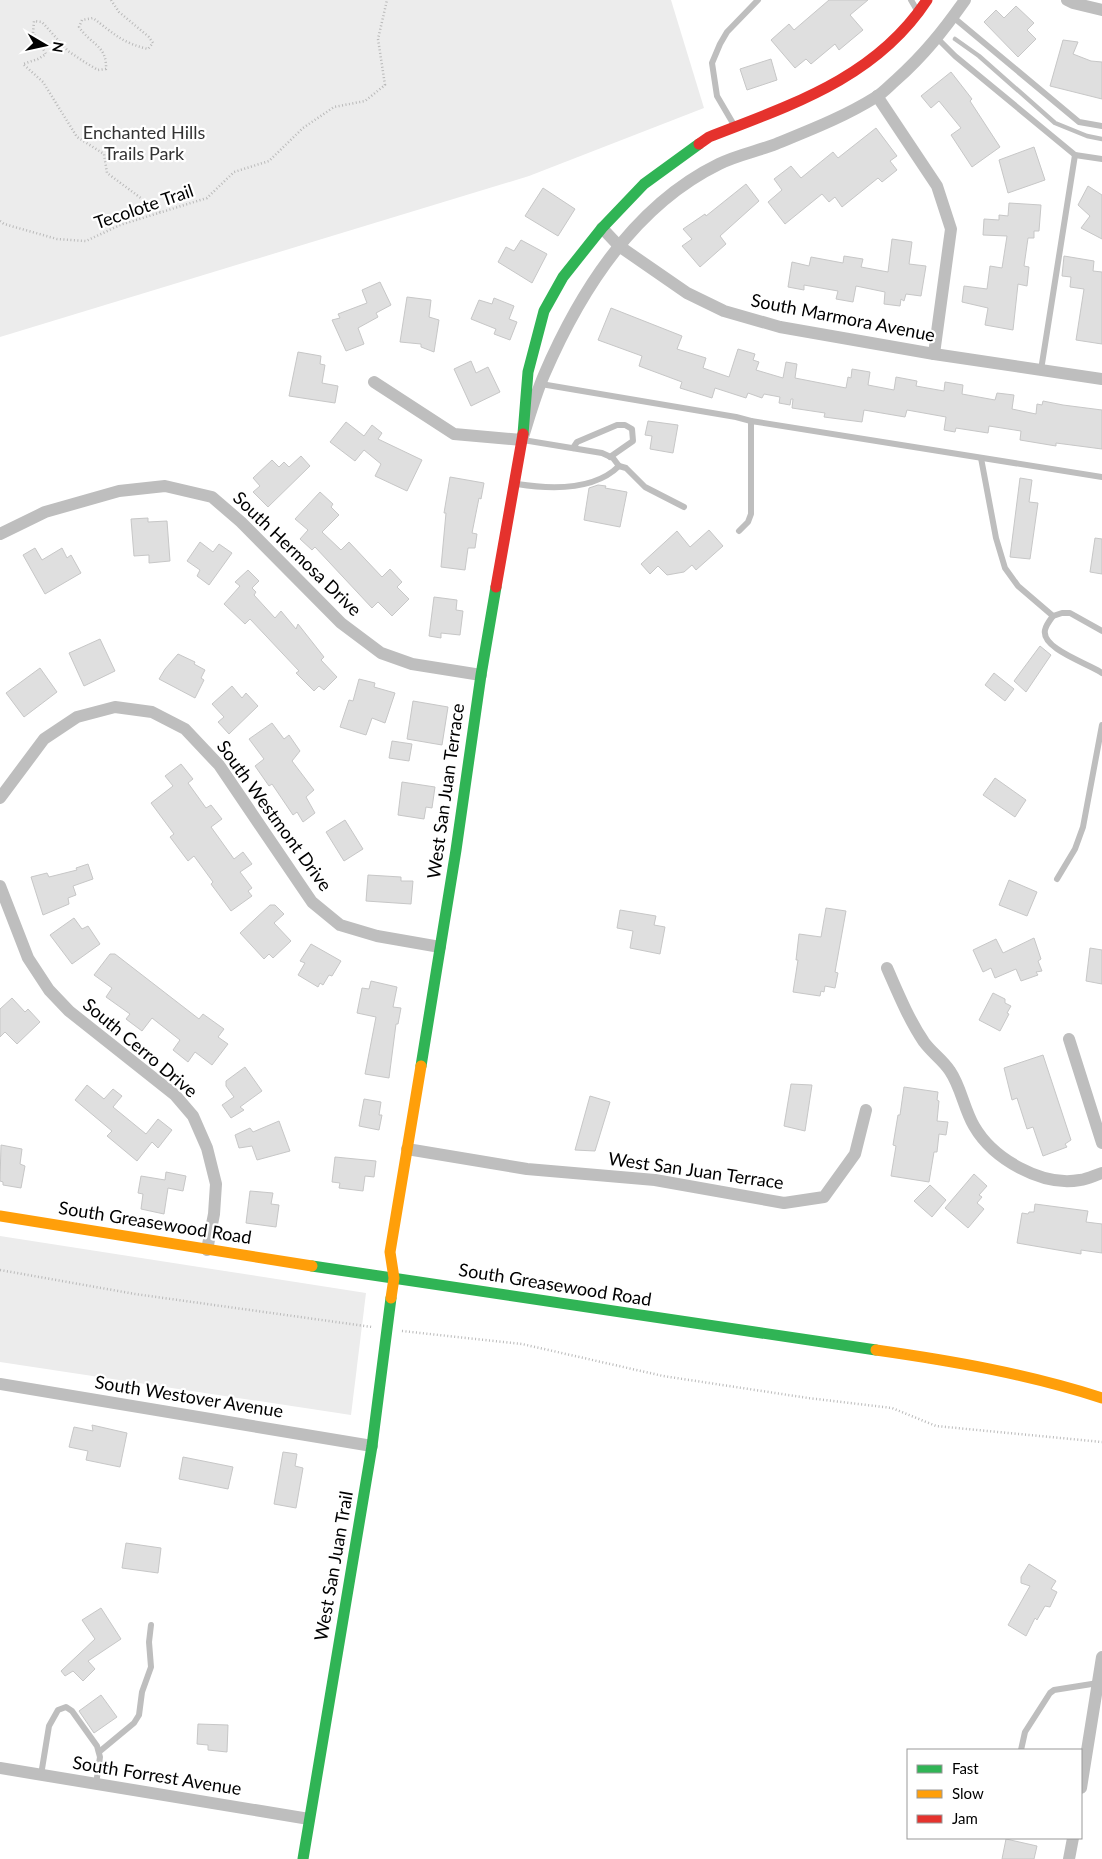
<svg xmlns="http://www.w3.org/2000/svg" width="1102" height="1859" viewBox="0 0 1102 1859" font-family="Lato,sans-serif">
	<rect width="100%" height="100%" fill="#fff"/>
	<!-- green -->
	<g fill="#ececec">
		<path d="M 0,0 L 671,0 L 704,108 L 529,176 L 0,337 Z"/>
		<path d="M 0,1236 L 366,1293 L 351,1415 L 0,1362 Z"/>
	</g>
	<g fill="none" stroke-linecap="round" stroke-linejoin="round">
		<!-- stream -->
		<path stroke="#bfbfbf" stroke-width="4.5" d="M 955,39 L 979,56 L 1055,123 L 1087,136 L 1102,139"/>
	</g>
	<!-- building -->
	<g fill="#dfdfdf" stroke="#c7c7c7">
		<path d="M 829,0 L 868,0 L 850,15 L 863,30 L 839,50 L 835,44 L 811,64 L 806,59 L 795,68 L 771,40 L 789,24 L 794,30 Z"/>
		<path d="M 1016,6 L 1034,23 L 1027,30 L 1036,39 L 1018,57 L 984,22 L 996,10 L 1004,18 Z"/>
		<path d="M 1063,40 L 1078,42 L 1073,54 L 1091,61 L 1102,62 L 1102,99 L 1050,86 Z"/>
		<path d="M 771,59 L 777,80 L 747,90 L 740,69 Z"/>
		<path d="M 951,72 L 972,99 L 970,101 L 1000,147 L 972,167 L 951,135 L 961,128 L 939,101 L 931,108 L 921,96 Z"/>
		<path d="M 876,128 L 897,156 L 890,161 L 897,170 L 882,182 L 878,178 L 842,207 L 835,197 L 829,202 L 822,194 L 785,224 L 768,202 L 782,190 L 774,179 L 791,166 L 801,178 L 833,152 L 838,158 Z"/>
		<path d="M 1034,147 L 1045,180 L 1008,193 L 999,160 Z"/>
		<path d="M 746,184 L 759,201 L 720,236 L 726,244 L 700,267 L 682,246 L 692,239 L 683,229 L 705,214 L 706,216 Z"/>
		<path d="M 1088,186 L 1102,195 L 1102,239 L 1081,228 L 1090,216 L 1078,205 Z"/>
		<path d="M 543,188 L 575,209 L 558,236 L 525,216 Z"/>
		<path d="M 1009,203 L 1041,205 L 1039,231 L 1034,231 L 1034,238 L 1028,238 L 1024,266 L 1029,267 L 1027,286 L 1018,284 L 1013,330 L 985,325 L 988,308 L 962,302 L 964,286 L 987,289 L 990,266 L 1002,268 L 1007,236 L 983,235 L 984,219 L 999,220 L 999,215 L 1008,216 Z"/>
		<path d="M 892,239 L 912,242 L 909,264 L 926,266 L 921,296 L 906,294 L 904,301 L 901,299 L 900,306 L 884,304 L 885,292 L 856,286 L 853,302 L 836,299 L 838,291 L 804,285 L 804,290 L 788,287 L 792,262 L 809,266 L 811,257 L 843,263 L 844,256 L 863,259 L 861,267 L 888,272 Z"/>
		<path d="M 521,240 L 547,254 L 532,283 L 498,262 L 506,247 L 514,251 Z"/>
		<path d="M 1064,256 L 1094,261 L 1093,271 L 1102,272 L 1102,344 L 1076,340 L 1084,289 L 1070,287 L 1071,277 L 1062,276 Z"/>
		<path d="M 380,282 L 391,305 L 376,313 L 378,317 L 358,328 L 364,344 L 346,351 L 332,320 L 340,318 L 338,314 L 367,303 L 362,290 Z"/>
		<path d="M 407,297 L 431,300 L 429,317 L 439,320 L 434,352 L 421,347 L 421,344 L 400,342 Z"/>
		<path d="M 494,298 L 514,306 L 509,319 L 517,322 L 510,340 L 494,334 L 496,329 L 471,319 L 479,300 L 492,304 Z"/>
		<path d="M 611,308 L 682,336 L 677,349 L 706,358 L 703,368 L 729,377 L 738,349 L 755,354 L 753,360 L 759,362 L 756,370 L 783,378 L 786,362 L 797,364 L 795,378 L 846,388 L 848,377 L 851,378 L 852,369 L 870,372 L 868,385 L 894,390 L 896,377 L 917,381 L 916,386 L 944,391 L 945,382 L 963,385 L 962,394 L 995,400 L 997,393 L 1014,395 L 1012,409 L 1036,414 L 1037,404 L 1042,405 L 1043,401 L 1063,405 L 1102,410 L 1102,449 L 1056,443 L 1056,446 L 1020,440 L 1021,431 L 989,426 L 988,433 L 956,428 L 955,432 L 944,430 L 946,417 L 907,410 L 905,417 L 864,410 L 862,422 L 824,417 L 825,413 L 792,408 L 793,399 L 791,399 L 790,405 L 779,403 L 780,397 L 764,394 L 762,398 L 748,393 L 746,398 L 715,388 L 712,398 L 680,388 L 682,382 L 639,366 L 642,356 L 598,340 Z"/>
		<path d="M 298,352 L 321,356 L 320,364 L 325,365 L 322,383 L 338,386 L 335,403 L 289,396 Z"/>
		<path d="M 471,361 L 476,373 L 488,367 L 500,392 L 471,406 L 454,369 Z"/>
		<path d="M 648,421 L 678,425 L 673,453 L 650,449 L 652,436 L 645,435 Z"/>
		<path d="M 346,422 L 364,436 L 372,425 L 382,433 L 378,439 L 422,460 L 407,491 L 375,476 L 381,464 L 364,450 L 355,461 L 330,442 Z"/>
		<path d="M 301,456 L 310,466 L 268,507 L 253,492 L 260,486 L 253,478 L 272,460 L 279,467 L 284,462 L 289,467 Z"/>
		<path d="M 450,477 L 484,483 L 481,499 L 479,498 L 472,533 L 477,534 L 475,548 L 468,548 L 465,570 L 441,567 L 446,513 L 444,513 Z"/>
		<path d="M 1020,478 L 1032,480 L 1029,502 L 1038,503 L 1030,559 L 1010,557 Z"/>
		<path d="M 598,485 L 606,486 L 605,488 L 627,492 L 620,527 L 584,520 L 589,488 Z"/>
		<path d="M 320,492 L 333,504 L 331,507 L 339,515 L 322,532 L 341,550 L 349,542 L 382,577 L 390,569 L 402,582 L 397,587 L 409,599 L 392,616 L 378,602 L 372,608 L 315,547 L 312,550 L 300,539 L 308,530 L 295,519 Z"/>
		<path d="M 148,518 L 148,522 L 167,521 L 170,561 L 149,563 L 149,555 L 134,556 L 131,519 Z"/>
		<path d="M 709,530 L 723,546 L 696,570 L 692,565 L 684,572 L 667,575 L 658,566 L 650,574 L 641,564 L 677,531 L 690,547 Z"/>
		<path d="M 1095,538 L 1102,539 L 1102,574 L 1090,572 Z"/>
		<path d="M 200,542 L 213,552 L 219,544 L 232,553 L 209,585 L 197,576 L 200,570 L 187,561 Z"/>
		<path d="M 35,548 L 42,560 L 62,548 L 67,558 L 71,555 L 81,573 L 45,594 L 23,555 Z"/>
		<path d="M 248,570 L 259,581 L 252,588 L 256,592 L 254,595 L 275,618 L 281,611 L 296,629 L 298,624 L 324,657 L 321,660 L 337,677 L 324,690 L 319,686 L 314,691 L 296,673 L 299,671 L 250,619 L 245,624 L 224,604 L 240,586 L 235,582 Z"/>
		<path d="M 434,597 L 457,600 L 456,610 L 463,611 L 460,635 L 441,633 L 441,638 L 429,636 Z"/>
		<path d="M 100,639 L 115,671 L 84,686 L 69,653 Z"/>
		<path d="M 1040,646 L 1051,655 L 1026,692 L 1014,681 Z"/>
		<path d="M 178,654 L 195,662 L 194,664 L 205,670 L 201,678 L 204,680 L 195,698 L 159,679 L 165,669 Z"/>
		<path d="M 40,668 L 57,692 L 24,717 L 6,693 Z"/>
		<path d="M 994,673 L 1014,689 L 1005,701 L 985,685 Z"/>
		<path d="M 359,679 L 375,683 L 374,687 L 395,693 L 385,723 L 372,718 L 366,735 L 340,727 L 349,700 L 353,701 Z"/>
		<path d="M 232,686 L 242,698 L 246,693 L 258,706 L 229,734 L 218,722 L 224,717 L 212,704 Z"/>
		<path d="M 413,701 L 448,707 L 442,745 L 407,739 Z"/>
		<path d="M 272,723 L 284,739 L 289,735 L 300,751 L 292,761 L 314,790 L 306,797 L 315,813 L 303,822 L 297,812 L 293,815 L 272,784 L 269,786 L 255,766 L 264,759 L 249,739 Z"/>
		<path d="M 392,741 L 412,744 L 409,761 L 389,758 Z"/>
		<path d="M 181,764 L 193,779 L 188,783 L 206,808 L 211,805 L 222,819 L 211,827 L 234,859 L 243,852 L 252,864 L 240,872 L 252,888 L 248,891 L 252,896 L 231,911 L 211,884 L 213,882 L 194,856 L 188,861 L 170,837 L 174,834 L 151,803 L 173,786 L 165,776 Z"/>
		<path d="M 995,778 L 1026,800 L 1015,817 L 983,795 Z"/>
		<path d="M 402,782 L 435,787 L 432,808 L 426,807 L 424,819 L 398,815 Z"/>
		<path d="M 345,820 L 363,849 L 344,861 L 326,832 Z"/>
		<path d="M 88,864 L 93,879 L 73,886 L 76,895 L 68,898 L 69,904 L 43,915 L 31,877 L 47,873 L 49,877 L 77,870 L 76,868 Z"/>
		<path d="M 368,875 L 401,877 L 401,881 L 413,881 L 411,904 L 366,901 Z"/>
		<path d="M 1009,880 L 1037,892 L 1027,916 L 999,905 Z"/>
		<path d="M 270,905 L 275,905 L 284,914 L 274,923 L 291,941 L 273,958 L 269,954 L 264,959 L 240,933 Z"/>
		<path d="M 826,908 L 846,911 L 835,972 L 838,973 L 835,988 L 825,986 L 824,992 L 821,991 L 820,996 L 793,992 L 798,960 L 796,960 L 799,934 L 821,937 Z"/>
		<path d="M 620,910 L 656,916 L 654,925 L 665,927 L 660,954 L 630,948 L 633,931 L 617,928 Z"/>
		<path d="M 74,918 L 82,929 L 88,926 L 100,944 L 72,964 L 50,935 Z"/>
		<path d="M 1034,938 L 1041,959 L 1038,961 L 1042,971 L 1036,972 L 1038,975 L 1021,981 L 1016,969 L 995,978 L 991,968 L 983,972 L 973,950 L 996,939 L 1003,953 Z"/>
		<path d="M 311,944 L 341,961 L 332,976 L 329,975 L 323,985 L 320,983 L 318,987 L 298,975 L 305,963 L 300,961 Z"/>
		<path d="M 1090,948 L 1102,950 L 1102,984 L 1086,981 Z"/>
		<path d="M 110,954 L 115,954 L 199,1019 L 203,1014 L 224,1029 L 218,1037 L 228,1044 L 212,1065 L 195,1052 L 188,1062 L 173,1050 L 180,1040 L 152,1018 L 142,1031 L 126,1019 L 130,1014 L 106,997 L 112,988 L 94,975 Z"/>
		<path d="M 371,981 L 397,987 L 393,1007 L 401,1008 L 398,1024 L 396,1024 L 389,1078 L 365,1074 L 376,1017 L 357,1013 L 362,988 L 369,989 Z"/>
		<path d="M 993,993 L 1005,999 L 1005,1003 L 1011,1006 L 1007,1013 L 1009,1014 L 1000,1031 L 979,1020 Z"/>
		<path d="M 12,998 L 25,1012 L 28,1009 L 40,1022 L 17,1044 L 5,1032 L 0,1037 L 0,1009 Z"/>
		<path d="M 1043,1055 L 1071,1140 L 1065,1144 L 1067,1147 L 1043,1156 L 1033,1127 L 1027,1129 L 1017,1098 L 1012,1100 L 1004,1068 Z"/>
		<path d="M 245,1067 L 262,1091 L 240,1107 L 244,1110 L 231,1118 L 222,1105 L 234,1097 L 226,1086 L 226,1081 Z"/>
		<path d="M 791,1084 L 812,1085 L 805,1131 L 784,1126 Z"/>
		<path d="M 87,1085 L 104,1099 L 113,1089 L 122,1096 L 113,1107 L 146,1134 L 158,1119 L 172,1130 L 158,1148 L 152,1142 L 137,1161 L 107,1136 L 112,1131 L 75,1100 Z"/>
		<path d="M 904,1087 L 938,1092 L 937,1100 L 939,1101 L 937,1121 L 948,1122 L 946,1135 L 939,1134 L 937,1152 L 934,1152 L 929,1182 L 891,1176 L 896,1146 L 893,1145 L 898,1115 L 900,1115 Z"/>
		<path d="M 590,1096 L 610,1102 L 595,1151 L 575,1150 Z"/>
		<path d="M 364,1099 L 381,1102 L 379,1115 L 382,1115 L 379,1130 L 359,1126 Z"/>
		<path d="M 279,1121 L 290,1151 L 257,1160 L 252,1146 L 239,1148 L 235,1135 L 250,1128 L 253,1132 Z"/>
		<path d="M 1,1145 L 22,1149 L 20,1164 L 25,1166 L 21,1188 L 3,1185 L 3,1182 L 0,1181 Z"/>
		<path d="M 335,1157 L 376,1161 L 374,1177 L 365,1176 L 363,1191 L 339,1188 L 340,1183 L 332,1182 Z"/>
		<path d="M 166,1172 L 186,1176 L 183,1191 L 168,1188 L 164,1214 L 141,1209 L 143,1194 L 138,1193 L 141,1176 L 165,1180 Z"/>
		<path d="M 974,1174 L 987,1186 L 979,1195 L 982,1197 L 977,1203 L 984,1209 L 968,1228 L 945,1208 Z"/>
		<path d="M 930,1185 L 946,1200 L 932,1217 L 914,1201 Z"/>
		<path d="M 250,1191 L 273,1193 L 271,1204 L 279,1205 L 276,1227 L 246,1223 Z"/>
		<path d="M 1035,1204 L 1088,1211 L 1086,1222 L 1102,1224 L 1102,1253 L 1081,1250 L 1081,1254 L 1017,1243 L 1022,1213 L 1028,1214 L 1029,1212 L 1034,1212 Z"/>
		<path d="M 92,1425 L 127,1433 L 120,1467 L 86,1460 L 88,1451 L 69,1447 L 74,1427 L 93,1431 Z"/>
		<path d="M 283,1452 L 297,1454 L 295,1466 L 303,1468 L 296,1508 L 274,1504 Z"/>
		<path d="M 183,1457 L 233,1467 L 228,1489 L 179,1479 Z"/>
		<path d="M 126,1543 L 161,1548 L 158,1573 L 122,1568 Z"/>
		<path d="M 1029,1564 L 1056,1581 L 1051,1589 L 1057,1592 L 1050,1607 L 1045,1606 L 1037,1620 L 1035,1618 L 1026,1636 L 1008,1625 L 1030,1586 L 1021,1583 L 1021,1577 Z"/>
		<path d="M 101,1608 L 121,1639 L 88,1661 L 95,1669 L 83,1681 L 73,1671 L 65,1676 L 61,1671 L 95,1639 L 82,1620 Z"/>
		<path d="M 101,1695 L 117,1717 L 94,1733 L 79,1711 Z"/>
		<path d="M 198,1724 L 228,1725 L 227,1752 L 208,1750 L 208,1745 L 197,1744 Z"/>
		<path d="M 1006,1839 L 1037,1846 L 1034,1859 L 1002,1859 Z"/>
	</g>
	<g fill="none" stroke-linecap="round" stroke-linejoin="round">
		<!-- path -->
		<g stroke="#b9b9b9" stroke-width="2.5" stroke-dasharray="1 2.5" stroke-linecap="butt">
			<path d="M 111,0 L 119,12 L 149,37 L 153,43 L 148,49 C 122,43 113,33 93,18 L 82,20 L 79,27 C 91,45 107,45 106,69 L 98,70 L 86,63 L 68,51 L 42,22 L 34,21 L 33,33 L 46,54 L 38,59 L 23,64 L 43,82 L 77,137 L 104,154 L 107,173 L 161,213"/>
			<path d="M 0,221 L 4,224 L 57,239 L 86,241 L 120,225 L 207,198 L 234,172 L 269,161 L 303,128 L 334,107 L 365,101 L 385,85 L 378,39 L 387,0"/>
			<path d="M 0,1270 L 135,1294 L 372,1327"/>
			<path d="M 402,1331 L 522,1344 L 663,1376 L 808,1398 L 892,1408 L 936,1426 L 1102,1442"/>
		</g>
		<!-- lane -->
		<g stroke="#bebebe" stroke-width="6">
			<path d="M 911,0 L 918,12"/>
			<path d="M 953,17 L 1079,122 L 1102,126"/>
			<path d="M 938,39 L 955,56 L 1075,155 L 1102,159"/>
			<path d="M 734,125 L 717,96 L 712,63 L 720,44 L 727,32 L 758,0"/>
			<path d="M 1041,370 L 1075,155"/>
			<path d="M 541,384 L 736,417 L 751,421 L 751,514 L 748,522 L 739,531"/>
			<path d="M 751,421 L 1102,477"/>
			<path d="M 573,448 L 577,442 L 617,425 L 625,425 L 632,429 L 633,441 L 610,457"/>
			<path d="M 981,458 L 996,538 L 1005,568 L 1018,586 L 1053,616"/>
			<path d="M 619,466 L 626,468 L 645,487 L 684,507"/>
			<path d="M 517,484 C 549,489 594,491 619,466 L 613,458 L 602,453 L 523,440"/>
			<path d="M 1102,631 L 1070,613 L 1062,613 L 1053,616 C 1050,620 1046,625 1045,630 C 1041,649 1090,664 1102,673"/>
			<path d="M 1057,879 L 1075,849 L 1083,827 L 1102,725"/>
			<path d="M 1021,1750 L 1025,1732 L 1050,1693 L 1054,1690 L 1098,1683"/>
			<path d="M 99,1752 L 134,1723 L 139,1715 L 142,1692 L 151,1667 L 149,1642 L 151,1625"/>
			<path d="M 41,1775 L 49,1726 L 58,1710 L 66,1707 L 72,1711 L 97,1746 L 100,1757 L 96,1784"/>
		</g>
		<!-- street -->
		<g stroke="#bebebe" stroke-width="12">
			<path d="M 1067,0 L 1073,3 L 1102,10"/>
			<path d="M 877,96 L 937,186 L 951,229 L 934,354"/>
			<path d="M 602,228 L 619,246 L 687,293 L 724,311 L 780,327 L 934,354 L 1102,379"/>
			<path d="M 374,382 L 454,434 L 522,440 C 529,418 535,396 544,375 C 580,291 635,205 719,164 C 737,155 758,151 776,144 C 810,130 844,117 876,97 C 883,93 889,86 896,80 C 924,55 943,31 965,0"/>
			<path d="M 0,534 L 45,512 L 119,491 L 165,486 L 212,497 L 241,522 L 341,623 L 381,653 L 412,664 L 481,675"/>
			<path d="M 0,798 L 44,739 L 77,717 L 115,707 L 152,712 L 185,729 L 219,765 L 312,902 L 340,925 L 377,936 L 440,947"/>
			<path d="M 0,886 L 28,958 L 49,990 L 69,1011 L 175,1095 L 193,1116 L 207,1148 L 216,1184 L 214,1214 L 207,1250"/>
			<path d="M 887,968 C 898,993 909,1020 924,1042 C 932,1053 943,1060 950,1071 C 961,1087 964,1109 974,1126 C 993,1159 1042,1187 1080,1180 C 1088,1179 1095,1175 1102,1173"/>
			<path d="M 1069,1039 L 1102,1143"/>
			<path d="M 407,1149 L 527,1169 L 655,1180 L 784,1203 L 824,1197 L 855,1154 L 866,1110"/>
			<path d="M 0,1384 L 372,1446"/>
			<path d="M 0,1768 L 309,1819"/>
			<path d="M 1081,1788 L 1102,1657"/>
			<path d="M 1069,1859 L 1073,1838"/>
		</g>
		<!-- fast -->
		<g stroke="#30b455" stroke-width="11">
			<path d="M 523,434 L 528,372 L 544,311 L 563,277 L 602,228 L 644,184 L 699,144"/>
			<path d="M 421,1066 L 456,850 L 481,675 L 496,587"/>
			<path d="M 312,1266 L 876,1350"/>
			<path d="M 303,1859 L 372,1446 L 391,1298"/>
		</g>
		<!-- slow -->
		<g stroke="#ff9f0a" stroke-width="11">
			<path d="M 0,1216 L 312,1266"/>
			<path d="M 391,1298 L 394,1278 L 390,1252 L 421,1066"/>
			<path d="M 876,1350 C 953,1361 1028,1374 1102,1398"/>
		</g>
		<!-- jam -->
		<g stroke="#e5322d" stroke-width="11">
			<path d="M 699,144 L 709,137 C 791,105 876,78 927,0"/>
			<path d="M 496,587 L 523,434"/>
		</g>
	</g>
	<g text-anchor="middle" stroke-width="4.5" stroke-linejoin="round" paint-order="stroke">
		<!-- park labels -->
		<g font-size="18" fill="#333" stroke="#fff">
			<text x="144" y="139">Enchanted Hills<tspan x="144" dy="21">Trails Park</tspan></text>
		</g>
		<!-- street labels -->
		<g font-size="18" fill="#000" stroke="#fff">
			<text transform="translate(144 207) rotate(-19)" y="6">Tecolote Trail</text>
			<text transform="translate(843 318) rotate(11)" y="6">South Marmora Avenue</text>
			<text transform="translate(297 554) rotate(44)" y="6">South Hermosa Drive</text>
			<text transform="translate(446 791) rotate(-82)" y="6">West San Juan Terrace</text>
			<text transform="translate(274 816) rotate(54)" y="6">South Westmont Drive</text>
			<text transform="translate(140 1048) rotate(40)" y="6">South Cerro Drive</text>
			<text transform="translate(696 1171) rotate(8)" y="6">West San Juan Terrace</text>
			<text transform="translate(155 1223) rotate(9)" y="6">South Greasewood Road</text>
			<text transform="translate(555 1285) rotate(9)" y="6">South Greasewood Road</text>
			<text transform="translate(189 1397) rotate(9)" y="6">South Westover Avenue</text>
			<text transform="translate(334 1566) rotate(-80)" y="6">West San Juan Trail</text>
			<text transform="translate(157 1776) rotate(9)" y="6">South Forrest Avenue</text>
		</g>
	</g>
	<!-- legend -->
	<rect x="907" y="1749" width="175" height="90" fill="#ffffff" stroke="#999999"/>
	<rect x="917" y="1765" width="25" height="8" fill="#30b455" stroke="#999999"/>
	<text x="952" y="1774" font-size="15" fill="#000000">Fast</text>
	<rect x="917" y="1790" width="25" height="8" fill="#ff9f0a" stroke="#999999"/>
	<text x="952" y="1799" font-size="15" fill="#000000">Slow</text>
	<rect x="917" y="1815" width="25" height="8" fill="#e5322d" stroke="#999999"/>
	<text x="952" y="1824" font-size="15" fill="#000000">Jam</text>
	<!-- north arrow -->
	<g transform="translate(45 45) rotate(99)" stroke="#ffffff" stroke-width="4" paint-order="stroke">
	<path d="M0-4L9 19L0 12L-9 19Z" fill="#000000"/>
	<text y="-8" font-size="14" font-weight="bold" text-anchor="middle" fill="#000000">N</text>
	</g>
</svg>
